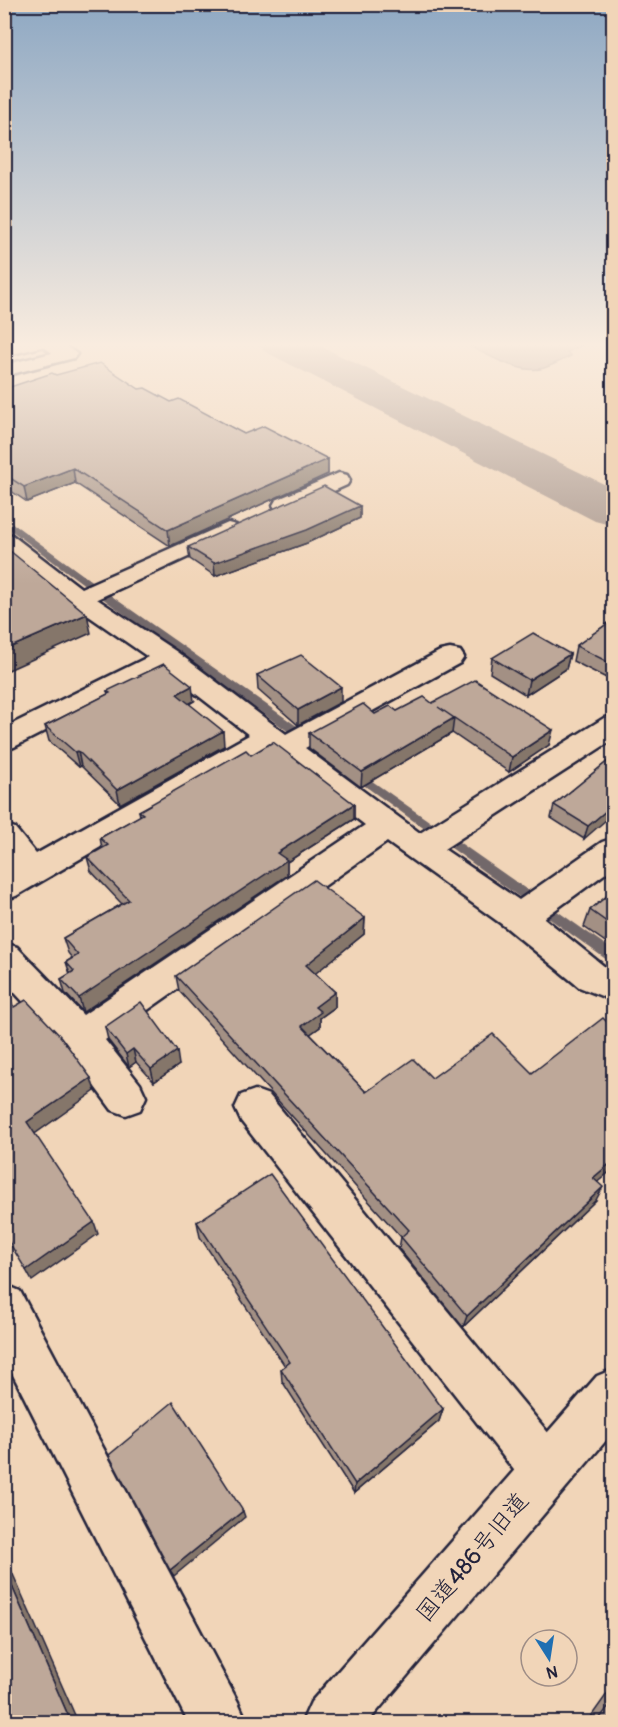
<svg xmlns="http://www.w3.org/2000/svg" width="618" height="1727" viewBox="0 0 618 1727" font-family="Pangolin,'Klee One',sans-serif">
	<rect width="100%" height="100%" fill="#f1d5b8"/>
	<filter id="ink" filterUnits="userSpaceOnUse"><feTurbulence type="fractalNoise" baseFrequency=".0167" numOctaves="2"/><feDisplacementMap in="SourceGraphic" scale="12" xChannelSelector="R" yChannelSelector="G"/><feConvolveMatrix kernelMatrix="1 2 1 2 8 2 1 2 1" color-interpolation-filters="sRGB"/></filter>
	<g filter="url(#ink)">
		<!-- water -->
		<path fill="#a7958b" stroke="#72676b" stroke-width="1.5" d="M 472,342 L 579,342 L 582,345 L 567,352 L 571,356 C 562,360 553,365 544,368 C 521,375 491,356 471,347 L 468,344 Z"/>
		<g fill="none" stroke-linecap="round" stroke-linejoin="round">
			<!-- stream -->
			<g fill="#72676b" fill-rule="evenodd">
				<path d="M 4,517 L 120,602 L 311,736 L 313,739 L 311,742 L 303,742 L 113,606 L 4,525 Z"/>
				<path d="M 355,769 L 614,951 L 614,965 L 351,776 L 349,773 L 351,770 Z"/>
			</g>
			<!-- river -->
			<path fill="#a7958b" fill-rule="evenodd" d="M 258,342 L 312,342 L 614,489 L 614,526 L 595,521 L 264,351 Z"/>
			<defs>
				<g id="street">
					<path d="M 38,342 L 60,342 L 77,354 L 74,358 L 4,376 L 4,365 L 52,353 Z"/>
					<path d="M 339,473 L 347,475 L 350,480 L 347,485 L 292,510 L 284,512 L 276,510 L 273,505 L 276,500 Z"/>
					<path d="M 228,523 L 236,525 L 240,530 L 236,535 L 97,599 L 177,652 L 286,734 L 440,651 L 450,649 L 460,651 L 464,657 L 460,663 L 305,748 L 420,833 L 604,718 L 614,716 L 614,739 L 444,849 L 519,900 L 602,842 L 614,838 L 614,867 L 544,918 L 605,967 L 614,970 L 614,1001 L 579,987 L 507,928 L 387,842 L 105,1040 L 140,1084 L 146,1097 L 140,1110 L 126,1115 L 112,1110 L 67,1049 L 4,981 L 4,943 L 17,947 L 83,1015 L 365,825 L 268,750 L 16,896 L 4,900 L 4,871 L 10,868 L 4,860 L 4,824 L 15,828 L 36,854 L 249,735 L 165,670 L 14,747 L 4,750 L 4,728 L 148,657 L 70,603 L 4,552 L 4,533 L 12,535 L 81,588 Z"/>
					<path d="M 255,1090 L 269,1095 L 564,1452 L 571,1470 L 564,1488 L 546,1495 L 528,1488 L 241,1121 L 235,1108 L 241,1095 Z"/>
					<path d="M 4,1284 L 20,1291 L 238,1702 L 247,1722 L 188,1722 L 4,1357 Z"/>
				</g>
				<path id="secondary" d="M 614,1369 L 614,1431 L 368,1722 L 302,1722 L 311,1702 L 597,1376 Z"/>
				<path id="highway" d="M 18,342 L 48,342 L 45,346 L 4,356 L 4,345 Z"/>
			</defs>
			<!-- street casing -->
			<use href="#street" stroke="#22223b" stroke-width="5"/>
			<!-- secondary casing -->
			<use href="#secondary" stroke="#22223b" stroke-width="5"/>
			<!-- highway casing -->
			<use href="#highway" stroke="#22223b" stroke-width="5"/>
			<!-- street -->
			<use href="#street" fill="#f1d5b8" fill-rule="evenodd"/>
			<!-- secondary -->
			<use href="#secondary" fill="#f1d5b8" fill-rule="evenodd"/>
			<!-- highway -->
			<use href="#highway" fill="#f1d5b8" fill-rule="evenodd"/>
		</g>
		<!-- wall -->
		<g fill="#a39084" stroke="#22223b" stroke-width="1.5">
			<path d="M 56,375 L 139,389 L 244,434 L 328,459 L 328,474 L 170,546 L 75,483 L 27,502 L 4,486 L 4,389 Z"/>
			<path d="M 360,506 L 360,518 L 307,543 L 215,576 L 190,559 L 188,547 Z"/>
			<path d="M 614,619 L 614,682 L 573,661 L 576,646 Z"/>
			<path d="M 570,654 L 566,669 L 526,695 L 490,673 L 492,658 Z"/>
			<path d="M 257,675 L 341,702 L 298,725 L 258,690 Z"/>
			<path d="M 107,691 L 194,701 L 189,704 L 224,746 L 120,804 L 81,766 L 79,767 L 49,741 L 45,726 L 108,694 Z"/>
			<path d="M 432,703 L 549,745 L 509,772 L 452,733 L 361,787 L 309,748 L 309,733 Z"/>
			<path d="M 251,755 L 354,804 L 354,819 L 287,862 L 287,875 L 83,1012 L 65,993 L 61,979 L 70,974 L 66,962 L 72,958 L 68,953 L 63,938 L 122,904 L 91,871 L 87,857 L 102,848 L 100,838 L 140,816 L 139,811 Z"/>
			<path d="M 614,756 L 584,839 L 551,818 L 554,805 Z"/>
			<path d="M 614,890 L 614,948 L 584,927 L 590,910 Z"/>
			<path d="M 365,918 L 364,934 L 315,973 L 335,992 L 335,1007 L 320,1018 L 320,1027 L 310,1034 L 366,1092 L 432,1078 L 532,1073 L 614,1021 L 614,1168 L 597,1182 L 596,1200 L 463,1327 L 399,1249 L 401,1237 L 179,991 L 176,976 Z"/>
			<path d="M 105,1027 L 179,1065 L 154,1082 L 136,1062 L 129,1067 L 108,1040 Z"/>
			<path d="M 197,1222 L 443,1409 L 439,1421 L 354,1493 L 282,1381 L 281,1369 L 285,1366 L 200,1237 Z"/>
			<path d="M 614,1684 L 614,1722 L 587,1722 Z"/>
		</g>
		<!-- shaded-wall -->
		<g fill="#85766b" stroke="#22223b" stroke-width="1.5">
			<path d="M 328,459 L 328,474 L 170,546 L 168,530 Z"/>
			<path d="M 73,468 L 75,483 L 27,502 L 24,487 Z"/>
			<path d="M 360,506 L 360,518 L 307,543 L 215,576 L 214,563 Z"/>
			<path d="M 87,614 L 91,633 L 4,672 L 4,650 Z"/>
			<path d="M 570,654 L 566,669 L 526,695 L 529,680 Z"/>
			<path d="M 192,686 L 194,701 L 179,709 L 177,694 Z"/>
			<path d="M 341,687 L 341,702 L 298,725 L 298,710 Z"/>
			<path d="M 454,718 L 452,733 L 361,787 L 362,772 Z"/>
			<path d="M 553,730 L 549,745 L 509,772 L 512,757 Z"/>
			<path d="M 223,731 L 224,746 L 120,804 L 117,790 Z"/>
			<path d="M 78,751 L 81,766 L 79,767 L 75,752 Z"/>
			<path d="M 354,804 L 354,819 L 287,862 L 287,875 L 83,1012 L 79,998 L 277,853 Z"/>
			<path d="M 614,804 L 614,813 L 584,839 L 588,826 Z"/>
			<path d="M 365,918 L 364,934 L 306,981 L 306,965 Z"/>
			<path d="M 335,992 L 335,1007 L 320,1018 L 320,1027 L 302,1040 L 302,1026 L 315,1007 Z"/>
			<path d="M 133,1049 L 136,1062 L 129,1067 L 126,1054 Z"/>
			<path d="M 177,1051 L 179,1065 L 154,1082 L 151,1069 Z"/>
			<path d="M 91,1078 L 95,1091 L 33,1135 L 27,1122 Z"/>
			<path d="M 614,1160 L 614,1168 L 587,1191 L 593,1178 Z"/>
			<path d="M 603,1187 L 596,1200 L 463,1327 L 467,1316 Z"/>
			<path d="M 94,1222 L 98,1234 L 32,1281 L 26,1270 Z"/>
			<path d="M 443,1409 L 439,1421 L 354,1493 L 355,1484 Z"/>
			<path d="M 243,1511 L 245,1517 L 174,1576 L 170,1570 Z"/>
			<path d="M 4,1554 L 78,1722 L 71,1722 L 4,1568 Z"/>
		</g>
		<!-- building -->
		<g fill="#bea899" stroke="#22223b" stroke-width="1.5">
			<path d="M 100,363 L 139,389 L 145,388 L 171,402 L 179,399 L 244,434 L 264,426 L 328,459 L 168,530 L 73,468 L 24,487 L 4,474 L 4,389 L 52,373 L 56,375 Z"/>
			<path d="M 324,486 L 360,506 L 307,530 L 214,563 L 188,547 Z"/>
			<path d="M 4,546 L 87,614 L 4,650 Z"/>
			<path d="M 614,619 L 614,665 L 576,646 Z"/>
			<path d="M 533,633 L 570,654 L 529,680 L 492,658 Z"/>
			<path d="M 301,655 L 341,687 L 298,710 L 257,675 Z"/>
			<path d="M 164,664 L 192,686 L 177,694 L 223,731 L 117,790 L 78,751 L 75,752 L 45,726 L 110,693 L 107,691 Z"/>
			<path d="M 475,680 L 553,730 L 512,757 L 438,707 L 454,718 L 362,772 L 309,733 L 363,704 L 375,714 L 390,706 L 397,711 L 424,697 L 432,703 Z"/>
			<path d="M 273,742 L 354,804 L 277,853 L 287,860 L 79,998 L 61,979 L 74,971 L 66,962 L 78,955 L 63,938 L 129,900 L 87,857 L 108,845 L 100,838 L 143,814 L 139,811 L 246,750 L 251,755 Z"/>
			<path d="M 614,756 L 614,804 L 588,826 L 554,805 Z"/>
			<path d="M 314,880 L 365,918 L 306,965 L 335,992 L 315,1007 L 321,1012 L 302,1026 L 366,1092 L 413,1059 L 432,1078 L 493,1034 L 532,1073 L 603,1018 L 609,1024 L 614,1021 L 614,1160 L 593,1178 L 603,1187 L 467,1316 L 401,1237 L 409,1230 L 176,976 Z"/>
			<path d="M 614,890 L 614,927 L 590,910 Z"/>
			<path d="M 4,993 L 14,1007 L 26,1000 L 61,1037 L 91,1078 L 27,1122 L 94,1222 L 26,1270 L 4,1234 Z"/>
			<path d="M 141,1002 L 177,1051 L 151,1069 L 133,1049 L 126,1054 L 105,1027 Z"/>
			<path d="M 270,1174 L 443,1409 L 355,1484 L 281,1369 L 290,1362 L 197,1222 Z"/>
			<path d="M 173,1402 L 243,1511 L 170,1570 L 109,1455 Z"/>
			<path d="M 4,1568 L 71,1722 L 4,1722 Z"/>
			<path d="M 614,1699 L 614,1722 L 597,1722 Z"/>
		</g>
	</g>
	<!-- sky -->
	<linearGradient id="sky" x2="0" y2="1"><stop stop-color="#8ea8c3"/><stop offset="0.59" stop-color="#f9ecdf"/><stop offset="1" stop-color="#f9ecdf" stop-opacity="0"/></linearGradient>
	<rect width="618" height="584" fill="url(#sky)"/>
	<g text-anchor="middle" stroke-width="5" stroke-linejoin="round" paint-order="stroke">
		<!-- near-street labels -->
		<g font-size="24" fill="#22223b" stroke="#f1d5b8">
			<text transform="translate(472 1557) rotate(-50)" y="8">国道486号旧道</text>
		</g>
	</g>
	<!-- margin -->
	<rect width="618" height="1727" fill="none" stroke="#f1d5b8" stroke-width="24"/>
	<rect x="12" y="12" width="594" height="1703" fill="none" stroke="#22223b" stroke-width="2" filter="url(#ink)"/>
	<!-- north arrow -->
	<g transform="translate(549 1658) rotate(168)"><circle r="28" fill="#f1d5b8" stroke="#9e8d86" stroke-width="1.5"/>
	<path d="M0-4.5L10 22L0 15L-10 22Z" fill="#1f6fb2"/>
	<text y="-9" font-size="16" font-weight="bold" text-anchor="middle" fill="#22223b">N</text>
	</g>
</svg>
